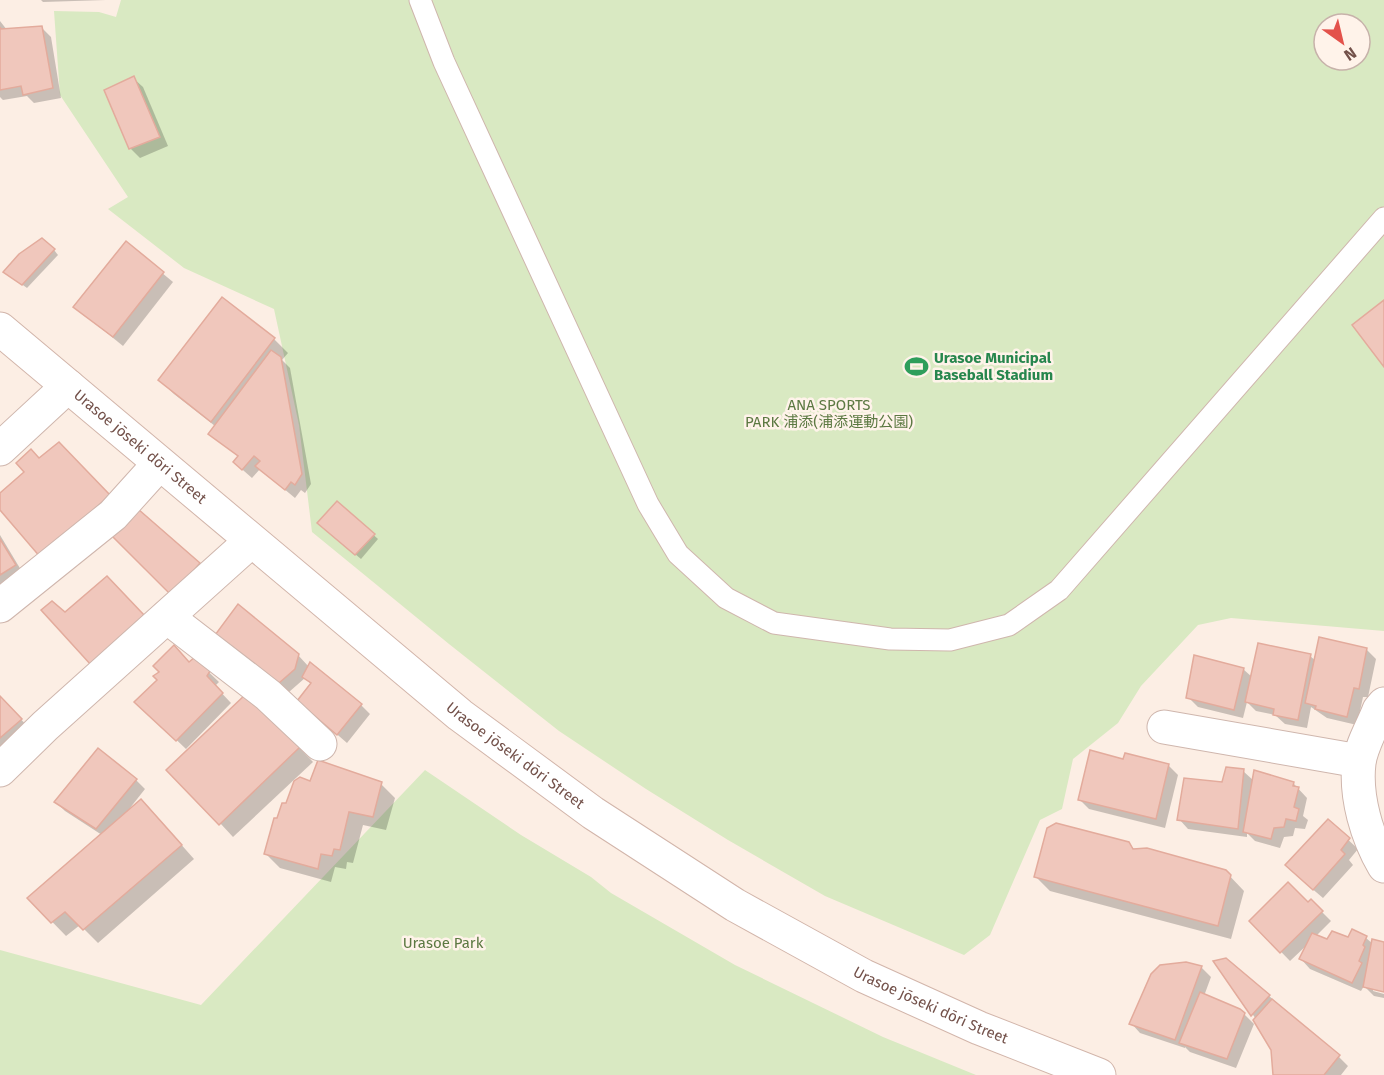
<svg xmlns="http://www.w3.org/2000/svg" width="1384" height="1075" viewBox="0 0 1384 1075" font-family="'Fira Sans','Noto Sans JP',sans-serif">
	<rect width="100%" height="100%" fill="#fceee4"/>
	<!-- green -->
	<g fill="#d9e9c2" fill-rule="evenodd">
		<path d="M 121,0 L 1384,0 L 1384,631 L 1231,618 L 1198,625 L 1141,686 L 1118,723 L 1073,759 L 1062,809 L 1040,820 L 990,935 L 964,955 L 825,896 L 728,840 L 646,789 L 559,731 L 449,644 L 312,532 L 299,425 L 274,309 L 184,268 L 108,209 L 128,197 L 60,95 L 54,11 L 99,12 L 116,17 ZM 1324,24 L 1360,24 L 1360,60 L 1324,60 Z"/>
		<path d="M 425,770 L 521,835 L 591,877 L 611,893 L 735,965 L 883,1037 L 976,1075 L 0,1075 L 0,950 L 201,1005 Z"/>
	</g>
	<!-- shadow -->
	<g fill="#0003">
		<path d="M 41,0 L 106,0 L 43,2 Z"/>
		<path d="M 0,21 L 7,30 L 41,27 L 51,37 L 61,98 L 34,103 L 27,96 L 3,100 L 0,97 Z"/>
		<path d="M 133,78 L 143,87 L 168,146 L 140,158 L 130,148 L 106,91 Z"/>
		<path d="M 126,243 L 173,282 L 123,346 L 75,307 Z"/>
		<path d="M 54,250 L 58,255 L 27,288 L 5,272 Z"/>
		<path d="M 222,299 L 274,339 L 288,353 L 282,360 L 290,368 L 311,484 L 305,493 L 301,490 L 295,498 L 260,469 L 252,478 L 244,471 L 235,462 L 239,457 L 210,433 L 215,426 L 174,394 L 160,380 Z"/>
		<path d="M 338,503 L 378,539 L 361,559 L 323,527 Z"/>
		<path d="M 0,535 L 24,575 L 0,590 Z"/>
		<path d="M 227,644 L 298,655 L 309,667 L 361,705 L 370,714 L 347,743 L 309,710 L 312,685 L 305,678 L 289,692 Z"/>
		<path d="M 1366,649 L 1376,659 L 1368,697 L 1363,697 L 1357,725 L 1327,718 L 1311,707 L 1307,728 L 1285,724 L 1275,715 L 1256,711 L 1247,702 L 1243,718 L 1198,707 L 1188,697 L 1243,669 L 1252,677 L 1310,656 L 1316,661 Z"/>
		<path d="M 195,659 L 219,682 L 215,686 L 231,703 L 186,749 L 137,702 Z"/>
		<path d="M 0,697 L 30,729 L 0,756 Z"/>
		<path d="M 262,708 L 313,762 L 233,837 L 220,823 Z"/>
		<path d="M 1124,760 L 1168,765 L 1178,775 L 1165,828 L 1089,809 L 1079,799 Z"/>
		<path d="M 1243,771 L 1254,781 L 1255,772 L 1294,784 L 1307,798 L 1303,816 L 1308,820 L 1305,829 L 1295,828 L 1293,836 L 1284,837 L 1280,848 L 1255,841 L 1247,833 L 1247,837 L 1188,829 L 1179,819 Z"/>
		<path d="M 136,780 L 145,789 L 130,808 L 155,815 L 194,859 L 98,943 L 80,925 L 66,936 L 29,898 L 102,835 L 65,811 L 56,802 Z"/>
		<path d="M 311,783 L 381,784 L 395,798 L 386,830 L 363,825 L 353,863 L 347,862 L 346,869 L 335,867 L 331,882 L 280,868 L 266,854 L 278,820 L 286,805 Z"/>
		<path d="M 1328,821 L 1358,849 L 1349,860 L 1353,865 L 1323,898 L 1296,875 Z"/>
		<path d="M 1128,843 L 1135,850 L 1225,871 L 1244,891 L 1231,939 L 1050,891 L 1036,877 Z"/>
		<path d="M 1311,901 L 1331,921 L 1316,936 L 1328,941 L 1366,938 L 1373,944 L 1384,943 L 1384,990 L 1373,988 L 1373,991 L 1384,994 L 1384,998 L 1374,996 L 1364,986 L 1361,991 L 1310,969 L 1301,959 L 1308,944 L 1290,961 L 1251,921 L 1308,904 Z"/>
		<path d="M 1215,962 L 1269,996 L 1339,1057 L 1348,1066 L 1341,1075 L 1275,1075 L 1272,1050 L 1256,1019 Z"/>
		<path d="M 1201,967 L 1211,977 L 1204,996 L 1244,1014 L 1254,1024 L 1236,1068 L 1190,1052 L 1185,1047 L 1185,1048 L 1140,1033 L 1131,1023 Z"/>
	</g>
	<!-- building -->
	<g fill="#f0c7bc" stroke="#e3ab9c" stroke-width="1.5">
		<path d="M 42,26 L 53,88 L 23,95 L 21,86 L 0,90 L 0,27 L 1,29 Z"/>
		<path d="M 134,76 L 160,137 L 129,149 L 104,90 Z"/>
		<path d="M 42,238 L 55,249 L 22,285 L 3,272 L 19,254 Z"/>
		<path d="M 126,241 L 164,272 L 113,337 L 73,307 Z"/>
		<path d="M 222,297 L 275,338 L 211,422 L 158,380 Z"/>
		<path d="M 1384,300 L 1384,367 L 1352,325 Z"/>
		<path d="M 271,350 L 281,357 L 302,474 L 295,485 L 291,482 L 285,490 L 255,466 L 260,461 L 254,456 L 242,470 L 233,462 L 238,456 L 208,434 Z"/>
		<path d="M 59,442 L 110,495 L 41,558 L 0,510 L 0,493 L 24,472 L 16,463 L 31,449 L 39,458 Z"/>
		<path d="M 337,501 L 375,534 L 355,555 L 317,523 Z"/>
		<path d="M 138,509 L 200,563 L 172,596 L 112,536 Z"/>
		<path d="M 0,539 L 16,565 L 0,575 Z"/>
		<path d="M 107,576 L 144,615 L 91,665 L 41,610 L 52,601 L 65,612 Z"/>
		<path d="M 238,604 L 299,654 L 295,669 L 279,683 L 215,635 Z"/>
		<path d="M 1319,637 L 1367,648 L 1359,689 L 1354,688 L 1347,717 L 1315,709 L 1316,706 L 1305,703 Z"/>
		<path d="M 1258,643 L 1311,654 L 1298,720 L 1273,715 L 1274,709 L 1245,702 Z"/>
		<path d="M 174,645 L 189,662 L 195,657 L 210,671 L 207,676 L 223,693 L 176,741 L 134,702 L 157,680 L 153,676 L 159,672 L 153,666 Z"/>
		<path d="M 1194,655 L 1244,668 L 1234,710 L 1186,698 Z"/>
		<path d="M 310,662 L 362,704 L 337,735 L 297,701 L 311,683 L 302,677 Z"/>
		<path d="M 248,692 L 300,747 L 219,825 L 166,770 Z"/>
		<path d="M 0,696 L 22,719 L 0,738 Z"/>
		<path d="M 98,748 L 137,779 L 96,829 L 54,802 Z"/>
		<path d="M 1090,750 L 1123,759 L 1125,753 L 1169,764 L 1156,819 L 1078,800 Z"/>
		<path d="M 318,760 L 382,782 L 373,817 L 349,812 L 340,850 L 334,849 L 332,856 L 321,854 L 318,869 L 264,854 L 274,818 L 277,818 L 282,803 L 286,803 L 294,781 L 300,777 L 310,781 Z"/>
		<path d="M 1226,767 L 1244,769 L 1238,829 L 1177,820 L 1184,778 L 1222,782 Z"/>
		<path d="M 1254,770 L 1294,782 L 1293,786 L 1299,787 L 1294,807 L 1299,809 L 1296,821 L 1286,819 L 1284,827 L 1274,828 L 1271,839 L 1243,832 Z"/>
		<path d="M 141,799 L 182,845 L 83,930 L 65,912 L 51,923 L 27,898 Z"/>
		<path d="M 1328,819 L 1350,838 L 1341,850 L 1345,854 L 1313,890 L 1285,865 Z"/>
		<path d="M 1056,823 L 1129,842 L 1133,849 L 1147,848 L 1226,870 L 1231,875 L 1218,926 L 1034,877 L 1047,828 Z"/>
		<path d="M 1288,882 L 1308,902 L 1311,899 L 1323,911 L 1280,953 L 1249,921 Z"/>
		<path d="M 1352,929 L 1367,936 L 1363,945 L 1365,947 L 1359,961 L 1362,963 L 1352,983 L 1299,959 L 1312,933 L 1327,939 L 1332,931 L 1348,937 Z"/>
		<path d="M 1372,939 L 1384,942 L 1384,992 L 1363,987 Z"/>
		<path d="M 1226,958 L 1270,995 L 1251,1016 L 1213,961 Z"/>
		<path d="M 1186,962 L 1202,966 L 1175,1040 L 1129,1024 L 1151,974 L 1160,965 Z"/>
		<path d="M 1200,992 L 1240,1009 L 1245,1013 L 1227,1059 L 1179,1043 Z"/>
		<path d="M 1272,999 L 1340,1055 L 1324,1075 L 1273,1075 L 1271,1050 L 1253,1020 Z"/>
	</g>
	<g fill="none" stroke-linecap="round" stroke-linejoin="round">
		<defs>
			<path id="service" d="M 420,0 L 444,62 L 648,504 L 678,554 L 726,598 L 774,623 L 890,639 L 950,640 L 1009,625 L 1059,590 L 1384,218"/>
			<g id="minor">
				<path d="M 0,449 L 68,386"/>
				<path d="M 0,606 L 113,515 L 159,464"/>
				<path d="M 167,617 L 268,695 L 320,744"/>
				<path d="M 1384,704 L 1379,710 C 1373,726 1361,746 1359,763 C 1355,797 1367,837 1384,866"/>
				<path d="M 1164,727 L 1359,761"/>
				<path d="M 0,770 L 45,726 L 251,541"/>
			</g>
			<g id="secondary">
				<path id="s1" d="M 0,329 L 460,715 L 593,813 L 735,905 L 864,976 L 979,1028 L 1099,1075"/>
			</g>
		</defs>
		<!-- service casing -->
		<use href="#service" stroke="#cfb6ad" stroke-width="23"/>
		<!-- minor casing -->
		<use href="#minor" stroke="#cfb6ad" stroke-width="35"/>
		<!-- secondary casing -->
		<use href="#secondary" stroke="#d2b5aa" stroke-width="35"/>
		<!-- service -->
		<use href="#service" stroke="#fff" stroke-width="21"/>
		<!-- minor -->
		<use href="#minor" stroke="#fff" stroke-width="33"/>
		<!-- secondary -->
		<use href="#secondary" stroke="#fff" stroke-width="33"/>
	</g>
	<!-- icons -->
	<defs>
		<symbol id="stadium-bare" viewBox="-9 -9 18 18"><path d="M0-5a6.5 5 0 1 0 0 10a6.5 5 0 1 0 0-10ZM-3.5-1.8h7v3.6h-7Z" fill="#2e9e5b" stroke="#fff3ea" stroke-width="2.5" paint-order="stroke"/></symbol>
	</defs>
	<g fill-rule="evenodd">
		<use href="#stadium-bare" x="900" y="350" width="33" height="33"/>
	</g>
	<g text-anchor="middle" stroke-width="5" stroke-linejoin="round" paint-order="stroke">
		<!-- leisure labels -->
		<g font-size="15" font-weight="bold" fill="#27864d" stroke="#fff3ea" text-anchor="start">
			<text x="934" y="363">Urasoe Municipal<tspan x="934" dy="17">Baseball Stadium</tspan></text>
		</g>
		<!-- park labels -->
		<g font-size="15" fill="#5c7942" stroke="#fff3ea">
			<text x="829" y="410">ANA SPORTS<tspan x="829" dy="17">PARK 浦添(浦添運動公園)</tspan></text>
			<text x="443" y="948">Urasoe Park</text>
		</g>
		<!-- street labels -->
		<g font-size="15" fill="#73514a" stroke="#fff3ea">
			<text dy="5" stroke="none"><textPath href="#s1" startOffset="183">Urasoe jōseki dōri Street</textPath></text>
			<text dy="5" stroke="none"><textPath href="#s1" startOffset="669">Urasoe jōseki dōri Street</textPath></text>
			<text dy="5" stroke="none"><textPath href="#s1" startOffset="1155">Urasoe jōseki dōri Street</textPath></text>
		</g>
	</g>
	<!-- north arrow -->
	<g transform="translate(1342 42) rotate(146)"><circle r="28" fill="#fff3ea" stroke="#c7b2aa" stroke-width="1.5"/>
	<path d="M0-4.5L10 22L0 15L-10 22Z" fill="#e3524b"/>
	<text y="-9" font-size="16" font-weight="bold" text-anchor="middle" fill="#73514a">N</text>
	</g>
</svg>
